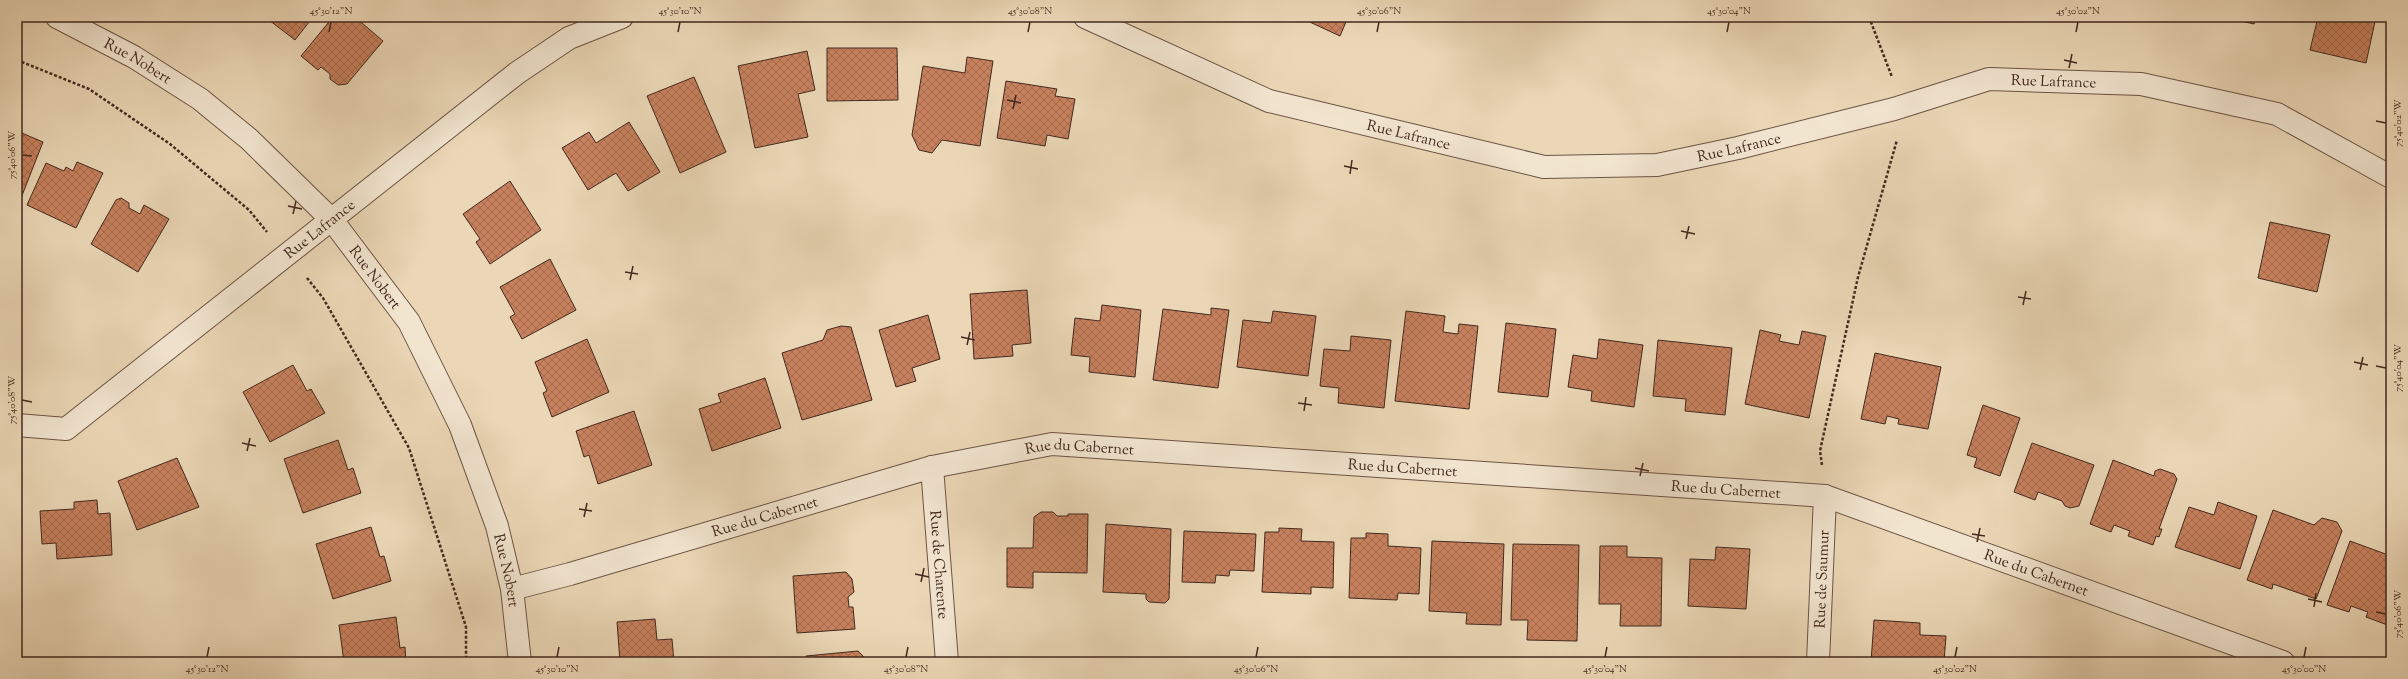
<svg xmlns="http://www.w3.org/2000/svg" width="2408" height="679" viewBox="0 0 2408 679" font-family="'Sorts Mill Goudy',serif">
	<defs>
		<pattern id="building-cross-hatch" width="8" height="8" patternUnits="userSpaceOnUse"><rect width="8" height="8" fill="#c8815e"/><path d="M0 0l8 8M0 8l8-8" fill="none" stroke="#a46a4d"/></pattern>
	</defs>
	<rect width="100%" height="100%" fill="#ebd7b6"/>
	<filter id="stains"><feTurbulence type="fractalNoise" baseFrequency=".005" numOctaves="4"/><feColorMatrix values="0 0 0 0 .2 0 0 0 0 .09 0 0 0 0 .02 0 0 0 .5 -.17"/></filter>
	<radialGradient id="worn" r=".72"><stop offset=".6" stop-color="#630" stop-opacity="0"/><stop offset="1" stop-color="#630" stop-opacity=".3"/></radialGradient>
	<!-- building -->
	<g fill="url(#building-cross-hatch)" stroke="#42291f">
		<path d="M 265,17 L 313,17 L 295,40 Z"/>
		<path d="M 333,17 L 355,17 L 383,41 L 347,84 L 338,85 L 330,79 L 330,74 L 321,67 L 318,70 L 301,56 Z"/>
		<path d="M 1299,17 L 1348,17 L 1340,36 Z"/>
		<path d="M 2224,17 L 2256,17 L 2254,24 Z"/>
		<path d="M 2318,17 L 2376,17 L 2366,63 L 2310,50 Z"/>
		<path d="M 827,48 L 897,48 L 898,100 L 827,101 Z"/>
		<path d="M 807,51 L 815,90 L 798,94 L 808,137 L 755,148 L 738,66 Z"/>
		<path d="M 967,57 L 993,61 L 980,146 L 942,140 L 932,153 L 919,150 L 912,135 L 923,66 L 965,73 Z"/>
		<path d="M 694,77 L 726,152 L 680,173 L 647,96 Z"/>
		<path d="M 1006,81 L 1057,89 L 1055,96 L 1075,99 L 1068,139 L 1047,135 L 1045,146 L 997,138 Z"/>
		<path d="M 629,122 L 660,172 L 628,191 L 616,173 L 588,190 L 562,148 L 589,132 L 596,143 Z"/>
		<path d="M 17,131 L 43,142 L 21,198 L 17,196 Z"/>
		<path d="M 77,162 L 103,173 L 76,228 L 27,205 L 46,163 L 64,171 L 66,167 L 73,171 Z"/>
		<path d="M 510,181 L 541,230 L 490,264 L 476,242 L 480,239 L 463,214 Z"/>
		<path d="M 121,198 L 129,203 L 129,208 L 140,214 L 144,205 L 169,219 L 138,272 L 91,244 L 116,200 Z"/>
		<path d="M 2270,222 L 2330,235 L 2317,292 L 2258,278 Z"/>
		<path d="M 550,259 L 576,310 L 522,339 L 510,317 L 515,314 L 500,287 Z"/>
		<path d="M 1027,290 L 1031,343 L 1012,345 L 1013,356 L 974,359 L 970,294 Z"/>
		<path d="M 1102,305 L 1141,310 L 1135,377 L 1089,372 L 1090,357 L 1071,355 L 1075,318 L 1100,321 Z"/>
		<path d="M 17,308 L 21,309 L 17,355 Z"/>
		<path d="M 1211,308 L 1229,310 L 1218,388 L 1153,380 L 1163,309 L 1211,315 Z"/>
		<path d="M 1273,311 L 1316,316 L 1308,376 L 1237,367 L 1243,320 L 1271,323 Z"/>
		<path d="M 1406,311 L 1445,316 L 1443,332 L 1458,334 L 1459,324 L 1478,326 L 1469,409 L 1395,401 Z"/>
		<path d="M 928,315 L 940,359 L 912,368 L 916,381 L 896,387 L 879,330 Z"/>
		<path d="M 1506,323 L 1556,329 L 1548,397 L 1498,392 Z"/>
		<path d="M 841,326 L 851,327 L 872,400 L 802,420 L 782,353 L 823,340 L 827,330 Z"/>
		<path d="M 1760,330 L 1781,335 L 1779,341 L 1799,345 L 1802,331 L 1826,336 L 1809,418 L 1745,404 Z"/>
		<path d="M 1351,336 L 1391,340 L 1384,408 L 1338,403 L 1339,388 L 1320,386 L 1324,349 L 1350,351 Z"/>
		<path d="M 587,339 L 609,392 L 552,417 L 543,393 L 547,391 L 535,362 Z"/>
		<path d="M 1599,339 L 1643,345 L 1634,407 L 1591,401 L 1592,391 L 1568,387 L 1573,355 L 1597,359 Z"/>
		<path d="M 1658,340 L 1732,348 L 1725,415 L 1685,411 L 1686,399 L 1653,396 Z"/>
		<path d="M 1875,353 L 1941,367 L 1928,429 L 1898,424 L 1899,419 L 1887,416 L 1885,424 L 1861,419 Z"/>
		<path d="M 293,365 L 307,391 L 311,389 L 325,413 L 270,442 L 243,392 Z"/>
		<path d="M 765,378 L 781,428 L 712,451 L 699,409 L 721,402 L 718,394 Z"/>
		<path d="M 1983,405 L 2020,418 L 2000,476 L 1974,467 L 1977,458 L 1967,455 Z"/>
		<path d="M 634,411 L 652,465 L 598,484 L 589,455 L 584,457 L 576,431 Z"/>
		<path d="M 338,440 L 348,470 L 353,468 L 361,493 L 303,513 L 284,459 Z"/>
		<path d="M 2032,443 L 2094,465 L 2079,506 L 2070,508 L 2065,506 L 2062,501 L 2038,492 L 2035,500 L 2014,492 Z"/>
		<path d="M 177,458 L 199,507 L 137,530 L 118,481 Z"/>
		<path d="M 2113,460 L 2154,476 L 2155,471 L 2160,469 L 2174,474 L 2177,479 L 2159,529 L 2162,529 L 2159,537 L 2156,536 L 2153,545 L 2128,536 L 2130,531 L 2114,525 L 2111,532 L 2090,524 Z"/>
		<path d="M 97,500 L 98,514 L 110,513 L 112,555 L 57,559 L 56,543 L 42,544 L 40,511 L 74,509 L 74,502 Z"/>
		<path d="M 2218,502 L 2257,516 L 2240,569 L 2175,547 L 2189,507 L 2214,515 Z"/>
		<path d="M 2273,510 L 2314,525 L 2322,518 L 2337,522 L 2342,531 L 2316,599 L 2273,584 L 2272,589 L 2247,580 Z"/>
		<path d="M 1041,512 L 1053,512 L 1057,516 L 1068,516 L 1068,514 L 1088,514 L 1087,573 L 1033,572 L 1033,588 L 1007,587 L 1007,548 L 1033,548 L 1034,517 Z"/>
		<path d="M 1106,524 L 1171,529 L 1169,599 L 1165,603 L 1149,602 L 1146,599 L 1146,594 L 1103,592 Z"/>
		<path d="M 371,527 L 380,557 L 384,556 L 391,581 L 333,599 L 316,544 Z"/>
		<path d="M 1279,528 L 1302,529 L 1301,541 L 1334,542 L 1333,588 L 1311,587 L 1311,594 L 1262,592 L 1265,532 L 1279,532 Z"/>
		<path d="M 1184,531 L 1256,534 L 1254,571 L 1230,570 L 1229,576 L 1216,575 L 1215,583 L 1182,582 Z"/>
		<path d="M 1366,533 L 1388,534 L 1388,546 L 1421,548 L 1419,594 L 1398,593 L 1397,600 L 1349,598 L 1351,538 L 1366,538 Z"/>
		<path d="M 1432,541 L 1504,544 L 1501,625 L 1466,624 L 1467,613 L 1429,611 Z"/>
		<path d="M 2350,541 L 2391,556 L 2390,626 L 2366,617 L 2368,612 L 2351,606 L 2349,612 L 2327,605 Z"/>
		<path d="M 1513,544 L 1579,545 L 1577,641 L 1527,640 L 1528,620 L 1511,620 Z"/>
		<path d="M 1600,546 L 1627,546 L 1627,557 L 1662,558 L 1661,626 L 1620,626 L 1621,604 L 1599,604 Z"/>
		<path d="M 1716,547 L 1750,549 L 1746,609 L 1688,606 L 1690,559 L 1715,560 Z"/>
		<path d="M 846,572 L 852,579 L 854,592 L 848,597 L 849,607 L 853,607 L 855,629 L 797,633 L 793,576 Z"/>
		<path d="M 396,617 L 400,648 L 405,647 L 406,662 L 344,662 L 339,625 Z"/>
		<path d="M 655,619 L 657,640 L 672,639 L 674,662 L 620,662 L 617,622 Z"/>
		<path d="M 1874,620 L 1920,623 L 1920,635 L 1946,636 L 1944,662 L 1871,662 Z"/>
		<path d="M 858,651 L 865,658 L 866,662 L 806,662 L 806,656 Z"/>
	</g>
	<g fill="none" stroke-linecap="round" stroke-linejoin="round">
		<defs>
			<g id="minor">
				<path id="s1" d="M 57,17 L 134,57 L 200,99 L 249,139 L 332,220 L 409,322 L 460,425 L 497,526 L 512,589 L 520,662"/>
				<path id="s2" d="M 1085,17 L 1269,101 L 1544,167 L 1657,165 L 1738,148 L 1894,109 L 1989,79 L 2141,84 L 2277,114 L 2391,177"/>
				<path id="s3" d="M 17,425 L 66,429 L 517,73 L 569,38 L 622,17"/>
				<path id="s4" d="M 932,467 L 947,662"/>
				<path id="s5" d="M 512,589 L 570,574 L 932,467 L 1052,444 L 1825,496 L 2283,662"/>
				<path id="s6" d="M 1818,662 L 1825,496"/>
			</g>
		</defs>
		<!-- minor casing -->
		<use href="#minor" stroke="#6c5445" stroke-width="24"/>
		<!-- path -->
		<g stroke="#42291f" stroke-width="2.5" stroke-dasharray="3 2" stroke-linecap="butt">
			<path d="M 1869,17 L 1892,77"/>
			<path d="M 17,60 L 89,89 L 170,144 L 249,210 L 267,232"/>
			<path d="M 307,278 L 323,298 L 409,448 L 466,627 L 466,662"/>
			<path d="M 1822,465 L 1820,451 L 1858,277 L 1897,140"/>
		</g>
		<!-- minor -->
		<use href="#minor" stroke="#f2e5d0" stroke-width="22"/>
	</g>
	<!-- ticks -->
	<path fill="none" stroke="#42291f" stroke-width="1.5" d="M 329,32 L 331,22M 678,32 L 680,22M 1028,32 L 1030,22M 1377,32 L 1379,22M 1727,32 L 1729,22M 2076,32 L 2078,22M 2064,60 L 2077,63M 2069,68 L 2072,54M 1007,100 L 1021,103M 1013,109 L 1016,95M 2376,121 L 2386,123M 22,155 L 32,156M 1344,166 L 1358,169M 1350,174 L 1352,160M 288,206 L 302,209M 293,214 L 296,201M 1681,231 L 1695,234M 1686,239 L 1689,226M 625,272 L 638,274M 630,280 L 633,266M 2018,297 L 2031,299M 2023,305 L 2026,291M 961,337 L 975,340M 967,345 L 970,332M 2354,362 L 2368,365M 2376,366 L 2386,368M 2360,370 L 2363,357M 22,400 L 32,402M 1298,403 L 1312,405M 1304,411 L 1306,397M 242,443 L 256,446M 247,451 L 250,438M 1635,468 L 1649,471M 1640,476 L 1643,463M 579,509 L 592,511M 584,517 L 587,503M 1972,534 L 1985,536M 1977,542 L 1980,528M 915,574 L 929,577M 921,582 L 924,568M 2308,599 L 2322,602M 2314,607 L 2316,593M 2376,612 L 2386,614M 207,657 L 209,647M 557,657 L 559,647M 906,657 L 908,647M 1256,657 L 1258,647M 1605,657 L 1607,647M 1955,657 L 1957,647M 2304,657 L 2306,647"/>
	<g text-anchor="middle" stroke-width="4" stroke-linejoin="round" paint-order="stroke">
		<!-- street labels -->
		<g font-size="15" fill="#42291f" stroke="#f2e5d0">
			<text dy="5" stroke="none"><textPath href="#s1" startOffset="92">Rue Nobert</textPath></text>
			<text dy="5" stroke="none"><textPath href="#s2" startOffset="1006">Rue Lafrance</textPath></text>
			<text dy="5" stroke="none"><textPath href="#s2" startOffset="346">Rue Lafrance</textPath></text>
			<text dy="5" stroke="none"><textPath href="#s2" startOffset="682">Rue Lafrance</textPath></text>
			<text dy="5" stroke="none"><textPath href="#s3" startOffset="372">Rue Lafrance</textPath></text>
			<text dy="5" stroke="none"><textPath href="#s1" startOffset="416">Rue Nobert</textPath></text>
			<text dy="5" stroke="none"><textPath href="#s5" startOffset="587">Rue du Cabernet</textPath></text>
			<text dy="5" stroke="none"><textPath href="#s5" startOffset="911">Rue du Cabernet</textPath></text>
			<text dy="5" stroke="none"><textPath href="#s5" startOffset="1235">Rue du Cabernet</textPath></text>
			<text dy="5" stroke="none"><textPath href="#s5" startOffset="263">Rue du Cabernet</textPath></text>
			<text dy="5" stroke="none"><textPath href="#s4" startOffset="98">Rue de Charente</textPath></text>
			<text dy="5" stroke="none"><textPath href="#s1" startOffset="740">Rue Nobert</textPath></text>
			<text dy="5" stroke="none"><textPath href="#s5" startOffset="1559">Rue du Cabernet</textPath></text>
			<text dy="5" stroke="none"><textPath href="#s6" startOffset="83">Rue de Saumur</textPath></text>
		</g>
	</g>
	<!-- margin -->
	<rect width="2408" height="679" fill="none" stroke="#ebd7b6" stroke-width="44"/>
	<rect x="22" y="22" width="2364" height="635" fill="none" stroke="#42291f" stroke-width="1.5"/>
	<g font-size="10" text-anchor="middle" fill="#42291f">
		<text x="331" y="14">45°30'12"N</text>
		<text x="680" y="14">45°30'10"N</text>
		<text x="1030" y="14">45°30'08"N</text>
		<text x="1379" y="14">45°30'06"N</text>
		<text x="1729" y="14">45°30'04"N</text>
		<text x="2078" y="14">45°30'02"N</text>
		<text transform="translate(2397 123) rotate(-90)" y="4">75°40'02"W</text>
		<text transform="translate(11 155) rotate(-90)" y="4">75°40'06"W</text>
		<text transform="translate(2397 368) rotate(-90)" y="4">75°40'04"W</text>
		<text transform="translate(11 400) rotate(-90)" y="4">75°40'08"W</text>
		<text transform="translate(2397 614) rotate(-90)" y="4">75°40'06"W</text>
		<text x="207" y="672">45°30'12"N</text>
		<text x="557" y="672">45°30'10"N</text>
		<text x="906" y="672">45°30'08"N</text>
		<text x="1256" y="672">45°30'06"N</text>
		<text x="1605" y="672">45°30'04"N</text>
		<text x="1955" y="672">45°30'02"N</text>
		<text x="2304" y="672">45°30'00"N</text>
	</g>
	<rect width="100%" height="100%" filter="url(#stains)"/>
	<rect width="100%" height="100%" fill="url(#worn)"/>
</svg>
